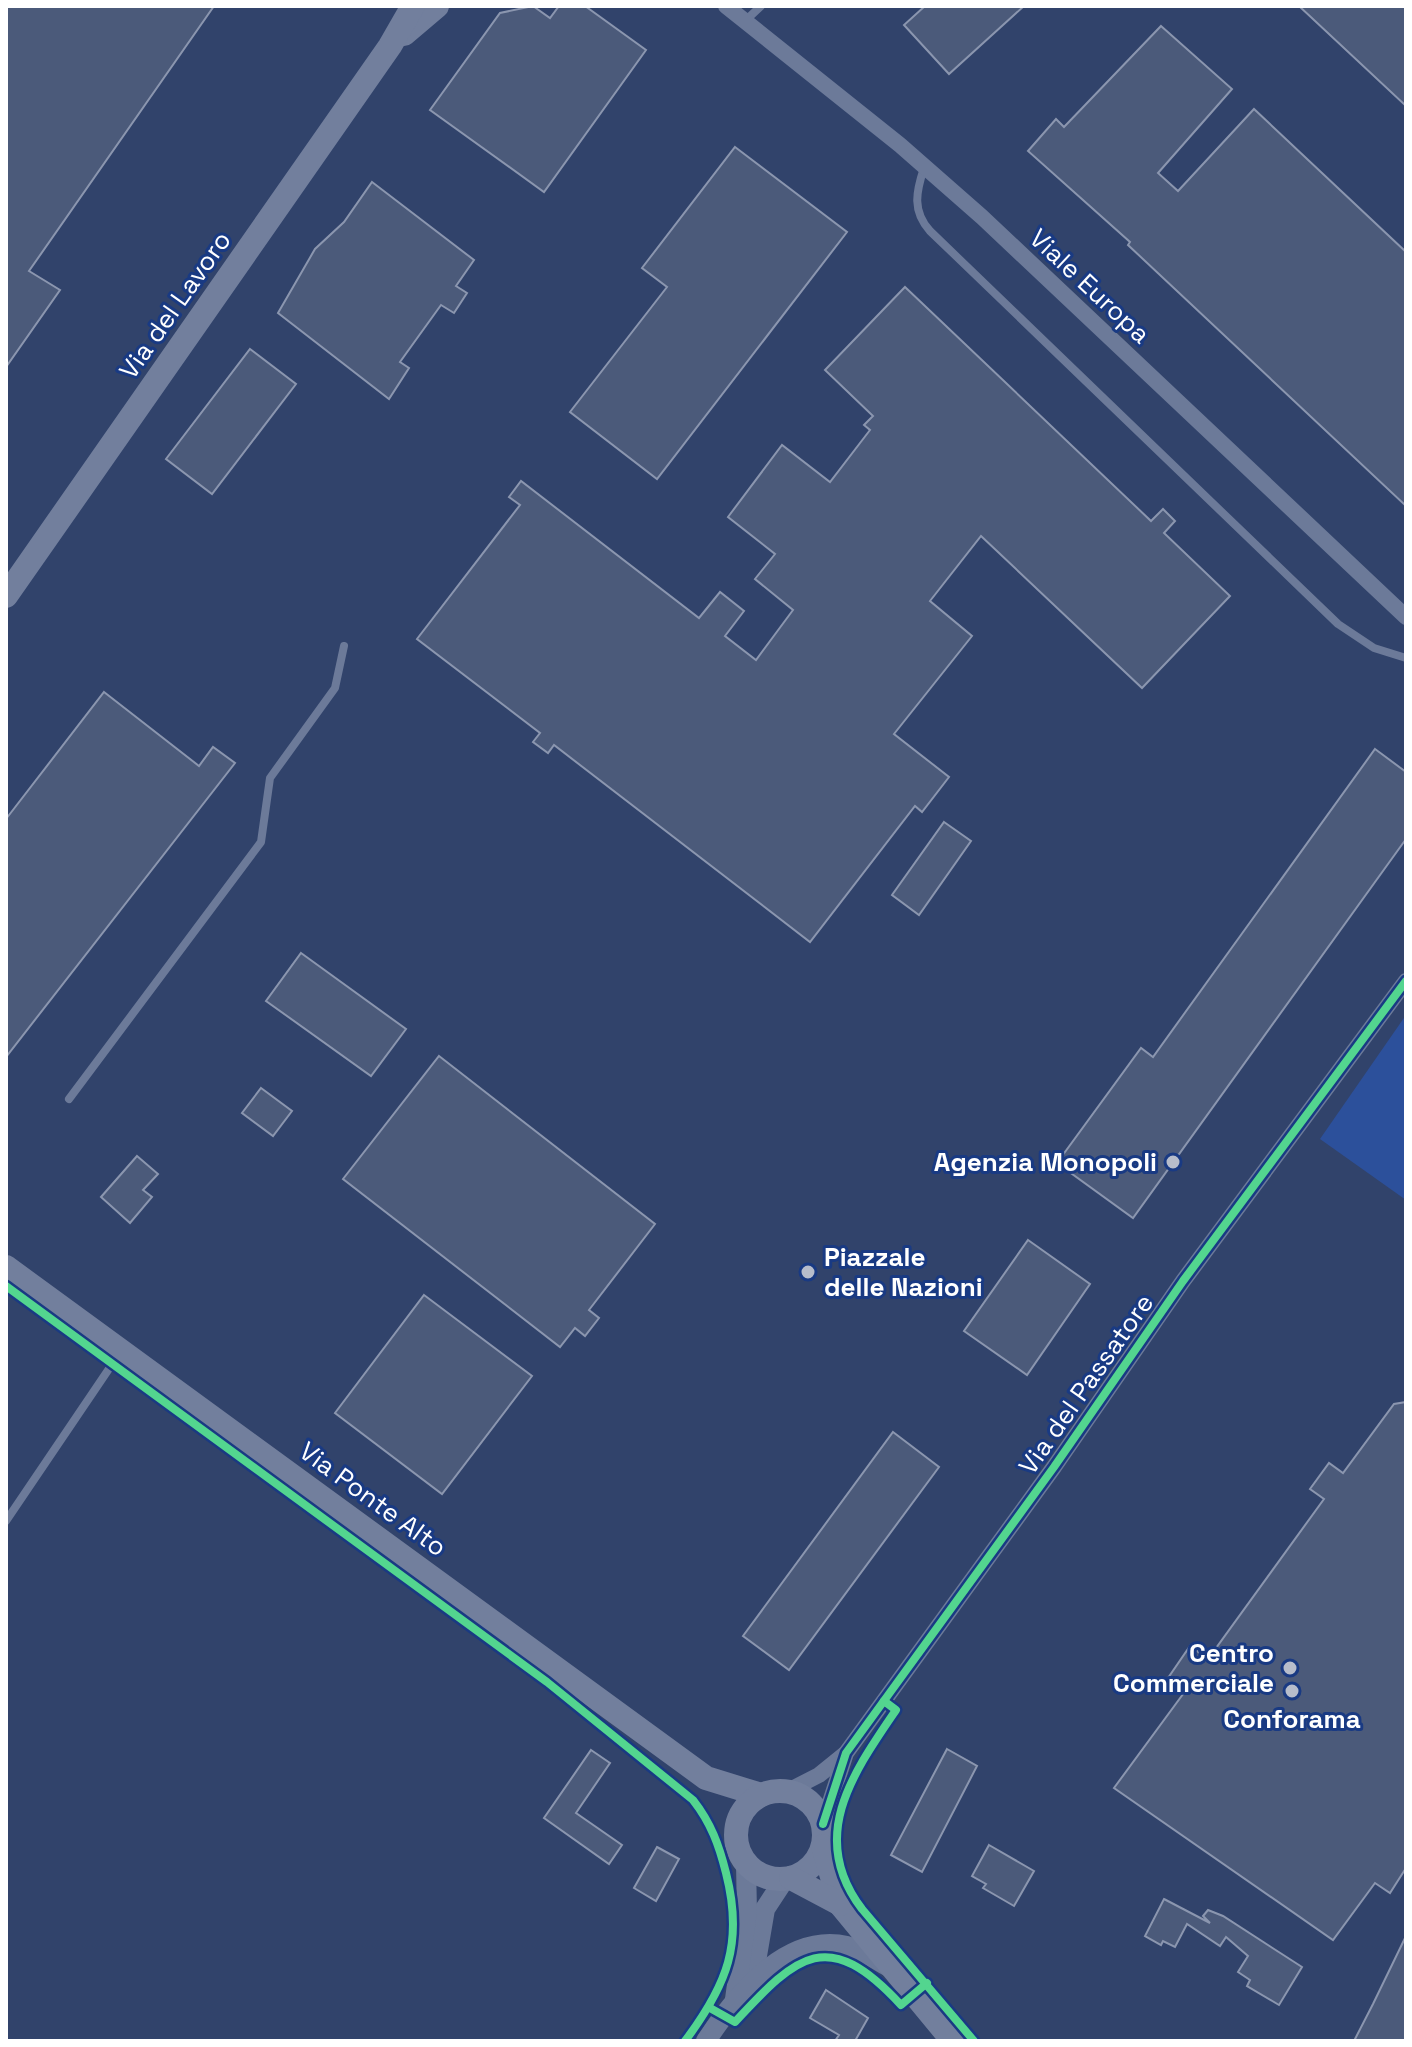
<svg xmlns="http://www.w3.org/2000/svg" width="1412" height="2047" viewBox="0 0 1412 2047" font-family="'Space Grotesk',sans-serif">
	<rect width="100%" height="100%" fill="#31436b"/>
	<!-- green -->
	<path fill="#2c509b" d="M 1406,1015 L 1406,1200 L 1320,1139 Z"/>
	<!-- building -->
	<g fill="#4b5a7a" stroke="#8b96af" stroke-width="2">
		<path d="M 6,6 L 214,6 L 29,271 L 60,290 L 6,367 Z"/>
		<path d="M 533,6 L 550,18 L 559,6 L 585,6 L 646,50 L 544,192 L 430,110 L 500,13 Z"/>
		<path d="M 925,6 L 1024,6 L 949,74 L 904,25 Z"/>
		<path d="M 1299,6 L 1406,6 L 1406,106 Z"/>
		<path d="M 1161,26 L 1232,89 L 1158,173 L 1178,191 L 1254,109 L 1406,252 L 1406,506 L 1128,245 L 1130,242 L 1028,151 L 1056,119 L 1064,127 Z"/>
		<path d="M 735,147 L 847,232 L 657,479 L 570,412 L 667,287 L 642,268 Z"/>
		<path d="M 372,182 L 474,260 L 456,286 L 467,293 L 454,313 L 441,305 L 400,362 L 409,368 L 389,399 L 278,313 L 315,249 L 344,222 Z"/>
		<path d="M 905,287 L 1151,521 L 1163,509 L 1175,521 L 1164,533 L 1230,596 L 1142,688 L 981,536 L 930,601 L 972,636 L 894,734 L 949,777 L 922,812 L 915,806 L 810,942 L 554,745 L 548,753 L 533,742 L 540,733 L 417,639 L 520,505 L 509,497 L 521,481 L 699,618 L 720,592 L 744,611 L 725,636 L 756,660 L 793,610 L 755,579 L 775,554 L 728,517 L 782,445 L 830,482 L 870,430 L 864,425 L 873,416 L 825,370 Z"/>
		<path d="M 250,349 L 296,384 L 212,494 L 166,459 Z"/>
		<path d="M 104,692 L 199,766 L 213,747 L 235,763 L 6,1057 L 6,819 Z"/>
		<path d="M 1375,749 L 1406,772 L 1406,839 L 1133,1218 L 1057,1163 L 1141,1048 L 1153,1057 Z"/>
		<path d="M 944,822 L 971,841 L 919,915 L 892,895 Z"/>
		<path d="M 301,953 L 406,1029 L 371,1076 L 266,1001 Z"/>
		<path d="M 439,1056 L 655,1224 L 589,1310 L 599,1318 L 585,1336 L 575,1328 L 560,1347 L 343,1179 Z"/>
		<path d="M 261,1088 L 292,1111 L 273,1136 L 242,1113 Z"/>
		<path d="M 137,1156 L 158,1174 L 143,1190 L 152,1197 L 130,1223 L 101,1197 Z"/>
		<path d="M 1028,1240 L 1090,1284 L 1027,1375 L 964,1331 Z"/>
		<path d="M 424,1295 L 532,1376 L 442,1494 L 335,1413 Z"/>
		<path d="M 1406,1402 L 1406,1868 L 1390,1893 L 1375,1883 L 1333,1940 L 1114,1788 L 1186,1690 L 1168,1678 L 1190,1646 L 1208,1659 L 1324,1499 L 1310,1489 L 1329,1463 L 1343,1473 L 1394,1404 Z"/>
		<path d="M 893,1432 L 939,1467 L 789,1670 L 743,1636 Z"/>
		<path d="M 947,1749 L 977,1766 L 922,1872 L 891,1855 Z"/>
		<path d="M 591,1750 L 610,1763 L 576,1813 L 622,1845 L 609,1864 L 544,1818 Z"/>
		<path d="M 989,1845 L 1034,1871 L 1014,1906 L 983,1888 L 986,1884 L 972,1876 Z"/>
		<path d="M 657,1847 L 679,1859 L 656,1901 L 634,1888 Z"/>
		<path d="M 1164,1899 L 1210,1923 L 1203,1916 L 1208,1910 L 1223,1916 L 1302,1967 L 1279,2005 L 1247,1986 L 1250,1980 L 1238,1972 L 1248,1956 L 1226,1937 L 1220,1946 L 1187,1924 L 1175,1947 L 1163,1941 L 1161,1945 L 1145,1936 Z"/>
		<path d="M 1406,1936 L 1406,2041 L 1354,2041 L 1373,2004 Z"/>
		<path d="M 826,1990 L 868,2018 L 855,2041 L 835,2041 L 839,2035 L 810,2018 Z"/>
	</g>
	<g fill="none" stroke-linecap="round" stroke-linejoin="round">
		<!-- service -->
		<g stroke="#6c7a99" stroke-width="8">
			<path d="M 745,21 L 761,6"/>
			<path d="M 924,168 C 916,192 912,211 930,231 L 1338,624 L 1374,648 L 1406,658"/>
			<path d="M 69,1099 L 261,842 L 270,778 L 335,688 L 344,646"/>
			<path d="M 6,1521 L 119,1354"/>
		</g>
		<!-- minor -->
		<g stroke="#6c7a99" stroke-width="16">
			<path d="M 726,6 L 900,145 L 982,217 L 1406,617"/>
			<path d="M 788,1791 L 819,1775 L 845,1754"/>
			<path d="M 823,1824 L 846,1753 L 1054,1467 L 1183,1281 L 1406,981"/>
		</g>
		<!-- tertiary -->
		<g stroke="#6c7a99" stroke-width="20">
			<path d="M 753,1979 L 765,1909 L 784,1880"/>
			<path d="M 735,1999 L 747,1912 L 746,1864"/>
			<path d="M 706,2041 C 734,1998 785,1932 847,1946 C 861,1950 878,1961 891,1968"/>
		</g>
		<!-- secondary -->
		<g stroke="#727f9d" stroke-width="24">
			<path d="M 404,34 L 437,6"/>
			<path d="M 6,596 L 390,46 L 413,6"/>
			<path d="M 6,1267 L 706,1778 L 761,1795"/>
			<circle cx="780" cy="1835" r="44"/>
			<path d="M 823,1846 L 840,1904 L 953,2041"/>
			<path d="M 791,1878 L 840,1904"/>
		</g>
		<defs>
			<g id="cycleway">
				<path d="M 6,1286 L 547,1682 L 693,1800 C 711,1823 719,1845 726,1873 C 744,1943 727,1985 685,2041"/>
				<path d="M 884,1701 L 896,1710 C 853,1773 807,1837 862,1909 L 974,2041"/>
				<path d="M 823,1824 L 846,1753 L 1054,1467 L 1183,1281 L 1406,981"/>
				<path d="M 710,2008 L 735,2022 C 798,1954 828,1926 901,2005 L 927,1983"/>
			</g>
		</defs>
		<!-- cycleway casing -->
		<use href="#cycleway" stroke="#193a83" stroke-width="13"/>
		<!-- cycleway -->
		<use href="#cycleway" stroke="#53d58f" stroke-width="8"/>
	</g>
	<!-- markers -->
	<g fill="#b7bdcb" stroke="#193a83" stroke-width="3">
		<circle cx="1173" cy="1162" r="8"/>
		<circle cx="808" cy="1272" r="8"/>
		<circle cx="1290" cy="1668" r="8"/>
		<circle cx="1292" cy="1691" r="8"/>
	</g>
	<g text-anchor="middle" stroke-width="6" stroke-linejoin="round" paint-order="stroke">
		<!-- street labels -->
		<g font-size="26" fill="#fff" stroke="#193a83">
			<text transform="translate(1090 286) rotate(43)" y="9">Viale Europa</text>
			<text transform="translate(175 305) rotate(-55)" y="9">Via del Lavoro</text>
			<text transform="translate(1086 1384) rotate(-55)" y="9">Via del Passatore</text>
			<text transform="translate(373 1499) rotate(36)" y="9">Via Ponte Alto</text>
		</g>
		<!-- poi labels -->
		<g font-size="26" font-weight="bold" fill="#fff" stroke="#193a83" text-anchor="end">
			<text x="1157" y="1171">Agenzia Monopoli</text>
			<text x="824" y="1266" text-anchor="start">Piazzale<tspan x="824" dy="30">delle Nazioni</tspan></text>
			<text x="1274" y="1662">Centro<tspan x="1274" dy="30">Commerciale</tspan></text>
			<text x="1292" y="1728" text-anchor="middle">Conforama</text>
		</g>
	</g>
	<!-- border -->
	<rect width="1412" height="2047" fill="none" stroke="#ffffff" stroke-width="16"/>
</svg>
